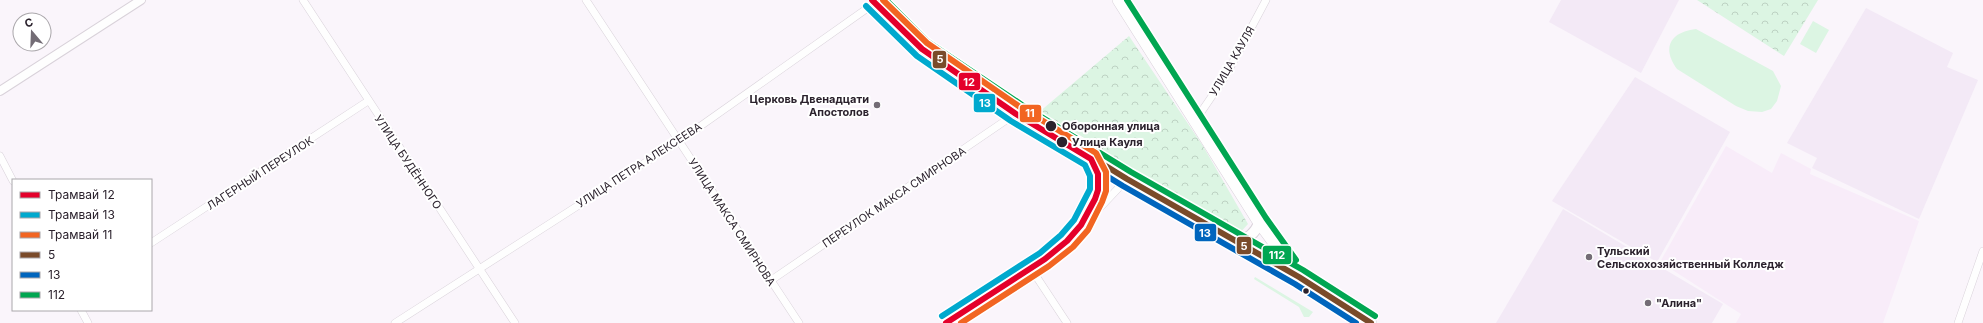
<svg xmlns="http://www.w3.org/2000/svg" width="1983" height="323" viewBox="0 0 1983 323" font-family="Inter,sans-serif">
	<defs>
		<pattern id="park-crowns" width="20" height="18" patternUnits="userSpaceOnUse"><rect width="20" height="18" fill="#dcf5e3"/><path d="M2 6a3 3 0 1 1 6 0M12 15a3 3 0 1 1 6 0" fill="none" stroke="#bdd2c3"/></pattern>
	</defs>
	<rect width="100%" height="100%" fill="#faf5fb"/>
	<!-- industrial -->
	<path fill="#f8ecf9" d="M 1726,146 L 1772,173 L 1781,153 L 1811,169 L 1810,174 L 1919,221 L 1883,323 L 1736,323 L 1741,314 L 1660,262 Z"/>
	<!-- education -->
	<g fill="#f3e9f6">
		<path d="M 1561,0 L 1679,0 L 1641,73 L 1549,22 Z"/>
		<path d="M 1866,8 L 1953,53 L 1947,67 L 1978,80 L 1919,219 L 1812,168 L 1817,158 L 1787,143 Z"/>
		<path d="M 1635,77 L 1730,132 L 1657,262 L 1552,201 Z"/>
		<path d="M 1563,209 L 1723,304 L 1712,323 L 1496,323 Z"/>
	</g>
	<!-- grass -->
	<g fill="#dcf5e3">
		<path d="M 1813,21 L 1829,30 L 1816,53 L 1800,44 Z"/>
		<path d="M 1696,29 L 1773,71 L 1781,86 L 1777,101 L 1771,109 L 1762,112 L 1748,111 L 1736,106 L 1677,69 C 1661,47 1671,32 1696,29 Z"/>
		<path d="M 1255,277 L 1313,312 L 1309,317 L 1304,317 L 1299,307 L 1254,279 Z"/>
	</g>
	<!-- park -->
	<g fill="url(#park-crowns)">
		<path d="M 1697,0 L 1818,0 L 1784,56 Z"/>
		<path d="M 1129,36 L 1203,146 L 1248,224 L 1238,235 L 1158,187 L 1048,117 L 1038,113 Z"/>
	</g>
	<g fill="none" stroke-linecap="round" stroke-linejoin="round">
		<defs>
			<g id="minor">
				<path d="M 303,0 L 515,323"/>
				<path d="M 586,0 L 799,323"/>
				<path d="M 1195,121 L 1225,77 L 1266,0"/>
				<path d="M 0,156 L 13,181"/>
				<path d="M 151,243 L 368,101"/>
				<path d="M 1032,270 L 1067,323"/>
				<path d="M 770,281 L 1018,112"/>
				<path d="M 81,310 L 88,323"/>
				<path d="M 395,323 L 685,137 L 879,0"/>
				<path d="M 952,323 L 1061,249 L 1127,179"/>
				<path d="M 1958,323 L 1983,251"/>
			</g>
			<path id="tertiary" d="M 0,91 L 141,0"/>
			<g id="secondary">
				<path d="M 874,0 L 923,48 L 1018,112 L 1127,179 L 1298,276"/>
				<path d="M 1237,242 C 1248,238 1255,234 1259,223"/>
			</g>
			<path id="primary" d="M 1118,0 L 1259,223 L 1299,277 L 1371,323"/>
		</defs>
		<!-- minor casing -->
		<use href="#minor" stroke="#d9d2da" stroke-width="8"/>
		<!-- tertiary casing -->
		<use href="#tertiary" stroke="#d9d2da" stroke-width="10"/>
		<!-- secondary casing -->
		<use href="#secondary" stroke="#d9d2da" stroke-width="12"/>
		<!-- primary casing -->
		<use href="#primary" stroke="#d9d2da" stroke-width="12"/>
		<!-- minor -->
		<use href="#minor" stroke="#fefefe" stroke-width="7"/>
		<!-- tertiary -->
		<use href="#tertiary" stroke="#fefefe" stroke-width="8"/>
		<!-- secondary -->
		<use href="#secondary" stroke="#fefefe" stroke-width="10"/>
		<!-- primary -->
		<use href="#primary" stroke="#fefefe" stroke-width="11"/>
		<defs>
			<path id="bus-1" d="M 874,0 L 923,48 L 1018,112 L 1127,179 L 1299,277 L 1371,323"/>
			<path id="bus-2" d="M 868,6 L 918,54 L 1014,119 L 1123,186 L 1295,284 L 1356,323"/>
			<g id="bus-3">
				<path d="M 1127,0 L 1266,218 L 1296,260"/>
				<path d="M 887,1 L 928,42 L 1022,105 L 1131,172 L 1303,270 L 1375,316"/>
			</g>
		</defs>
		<!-- bus-1 casing -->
		<use href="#bus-1" stroke="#fff" stroke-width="9"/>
		<!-- bus-2 casing -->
		<use href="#bus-2" stroke="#fff" stroke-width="9"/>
		<!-- bus-3 casing -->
		<use href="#bus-3" stroke="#fff" stroke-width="9"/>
		<!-- bus-1 -->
		<use href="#bus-1" stroke="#7a4b2a" stroke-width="6"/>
		<!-- bus-2 -->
		<use href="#bus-2" stroke="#0065bd" stroke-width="6"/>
		<!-- bus-3 -->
		<use href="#bus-3" stroke="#00a651" stroke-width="6"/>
		<defs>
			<path id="tram-1" d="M 872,0 L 922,49 L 1016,114 L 1091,159 L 1098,174 L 1098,190 L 1095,199 L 1081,225 L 1067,241 L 1045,259 L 946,323"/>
			<path id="tram-2" d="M 866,6 L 917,56 L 1011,121 L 1085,165 L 1090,176 L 1090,189 L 1074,220 L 1061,235 L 1040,253 L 942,316"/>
			<path id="tram-3" d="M 883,0 L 927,43 L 1020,107 L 1096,153 L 1106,172 L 1106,191 L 1102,202 L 1088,230 L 1073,247 L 1049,266 L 961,323"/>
		</defs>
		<!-- tram-1 casing -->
		<use href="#tram-1" stroke="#fff" stroke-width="9"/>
		<!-- tram-2 casing -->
		<use href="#tram-2" stroke="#fff" stroke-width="9"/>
		<!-- tram-3 casing -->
		<use href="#tram-3" stroke="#fff" stroke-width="9"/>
		<!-- tram-1 -->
		<use href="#tram-1" stroke="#e4002b" stroke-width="6"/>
		<!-- tram-2 -->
		<use href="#tram-2" stroke="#00a9ce" stroke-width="6"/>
		<!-- tram-3 -->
		<use href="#tram-3" stroke="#f26522" stroke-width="6"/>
	</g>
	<!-- markers -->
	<g fill="#736c75" stroke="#fff" stroke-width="1.5">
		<circle cx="877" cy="105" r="4"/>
		<circle cx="1589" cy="257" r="4"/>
		<circle cx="1648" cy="303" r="4"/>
	</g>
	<g fill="#2b222d" stroke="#fff" stroke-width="1.5">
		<circle cx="1051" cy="126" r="6"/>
		<circle cx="1062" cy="142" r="6"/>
		<circle cx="1306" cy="291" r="3.5"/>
	</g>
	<g text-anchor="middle" stroke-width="4" stroke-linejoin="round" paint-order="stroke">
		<!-- street labels -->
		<g font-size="11" fill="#2b222d" stroke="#fff">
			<text transform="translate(1232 61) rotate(-60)" y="4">УЛИЦА КАУЛЯ</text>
			<text transform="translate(408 162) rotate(56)" y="4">УЛИЦА БУДЁННОГО</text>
			<text transform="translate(639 165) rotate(-33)" y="4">УЛИЦА ПЕТРА АЛЕКСЕЕВА</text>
			<text transform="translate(260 173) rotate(-33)" y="4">ЛАГЕРНЫЙ ПЕРЕУЛОК</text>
			<text transform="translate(894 197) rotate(-34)" y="4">ПЕРЕУЛОК МАКСА СМИРНОВА</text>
			<text transform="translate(732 222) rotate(57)" y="4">УЛИЦА МАКСА СМИРНОВА</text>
		</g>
		<!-- poi labels -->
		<g font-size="11" font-weight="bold" fill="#2b222d" stroke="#fff" text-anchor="start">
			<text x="869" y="103" text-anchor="end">Церковь Двенадцати<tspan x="869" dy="13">Апостолов</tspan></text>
			<text x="1597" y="255">Тульский<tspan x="1597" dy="13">Сельскохозяйственный Колледж</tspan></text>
			<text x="1656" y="307">"Алина"</text>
		</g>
		<!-- stop labels -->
		<g font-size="11" font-weight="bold" fill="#2b222d" stroke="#fff" text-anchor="start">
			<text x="1062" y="130">Оборонная улица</text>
			<text x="1072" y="146">Улица Кауля</text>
		</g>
	</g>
	<g stroke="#fff" stroke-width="1.5">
		<rect x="932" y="50" width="15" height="19" rx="4" fill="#7a4b2a"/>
		<rect x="958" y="72" width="23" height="19" rx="4" fill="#e4002b"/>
		<rect x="973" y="93" width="23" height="20" rx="4" fill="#00a9ce"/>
		<rect x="1019" y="104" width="23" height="19" rx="4" fill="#f26522"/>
		<rect x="1194" y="223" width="23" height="19" rx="4" fill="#0065bd"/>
		<rect x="1236" y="236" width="16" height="19" rx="4" fill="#7a4b2a"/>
		<rect x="1262" y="245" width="30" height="20" rx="4" fill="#00a651"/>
	</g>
	<g font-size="11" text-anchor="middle" font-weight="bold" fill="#fff">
		<text x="940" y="63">5</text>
		<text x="969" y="86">12</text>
		<text x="985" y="107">13</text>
		<text x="1030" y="117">11</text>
		<text x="1205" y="237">13</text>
		<text x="1244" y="250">5</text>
		<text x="1277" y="259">112</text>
	</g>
	<!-- legend -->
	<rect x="12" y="179" width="140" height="132" fill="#ffffff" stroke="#aaa7ab"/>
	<rect x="20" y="192" width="20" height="6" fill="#e4002b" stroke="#aaa7ab"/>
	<text x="48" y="199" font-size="12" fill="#2b222d">Трамвай 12</text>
	<rect x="20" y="212" width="20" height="6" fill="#00a9ce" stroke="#aaa7ab"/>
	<text x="48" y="219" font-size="12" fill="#2b222d">Трамвай 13</text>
	<rect x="20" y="232" width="20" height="6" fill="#f26522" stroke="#aaa7ab"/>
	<text x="48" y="239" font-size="12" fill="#2b222d">Трамвай 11</text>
	<rect x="20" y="252" width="20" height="6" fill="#7a4b2a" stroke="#aaa7ab"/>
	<text x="48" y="259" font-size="12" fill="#2b222d">5</text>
	<rect x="20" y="272" width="20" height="6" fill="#0065bd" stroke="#aaa7ab"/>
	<text x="48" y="279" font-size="12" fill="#2b222d">13</text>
	<rect x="20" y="292" width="20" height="6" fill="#00a651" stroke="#aaa7ab"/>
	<text x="48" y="299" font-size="12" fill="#2b222d">112</text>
	<!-- north arrow -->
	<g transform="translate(32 32) rotate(341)"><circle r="19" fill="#ffffff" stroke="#aaa7ab"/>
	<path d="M0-3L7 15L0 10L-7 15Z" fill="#736c75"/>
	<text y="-6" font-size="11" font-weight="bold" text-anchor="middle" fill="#2b222d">С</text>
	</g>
</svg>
